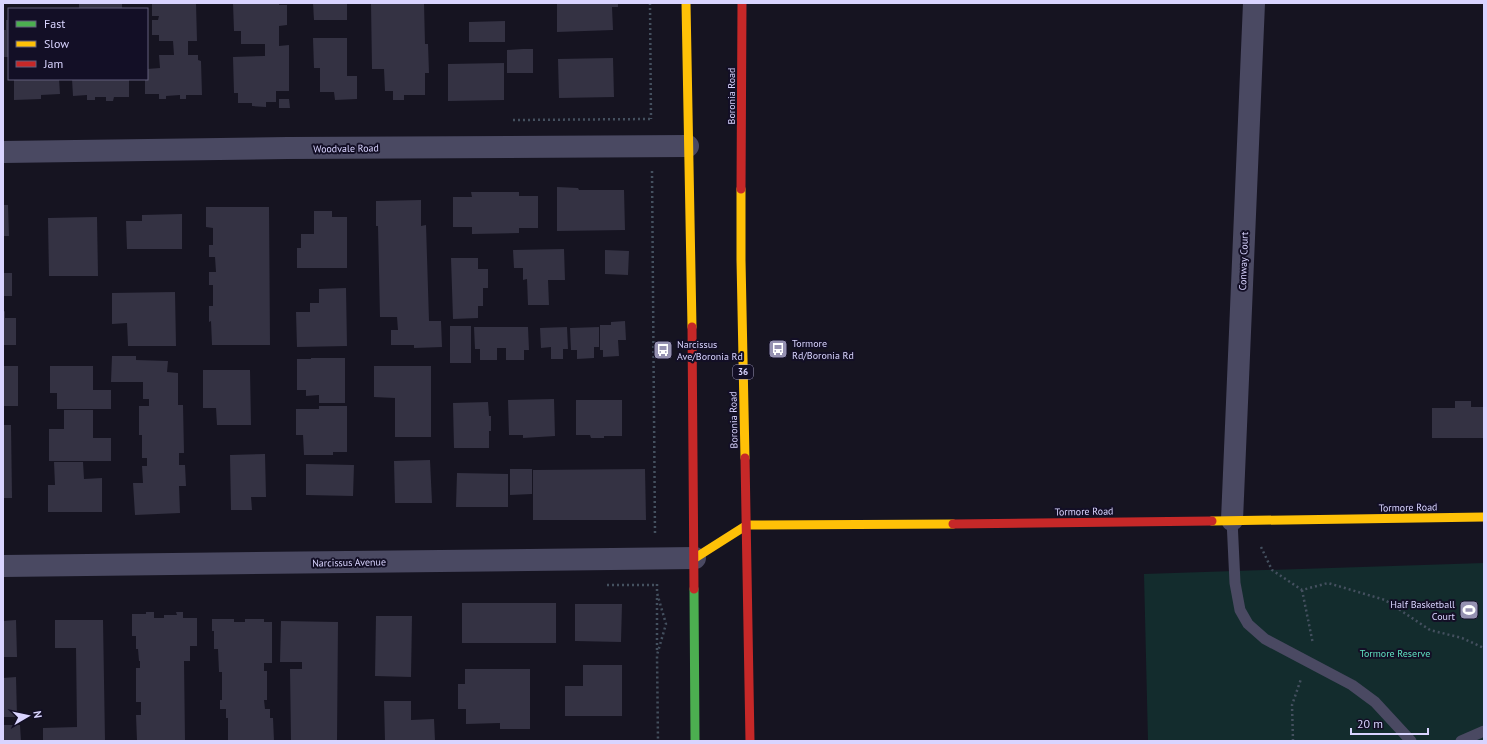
<svg xmlns="http://www.w3.org/2000/svg" width="1487" height="744" viewBox="0 0 1487 744" font-family="'PT Sans',sans-serif">
	<rect width="100%" height="100%" fill="#161421"/>
	<!-- green -->
	<path fill="#132c2d" d="M 1484,563 L 1484,741 L 1148,741 L 1144,574 Z"/>
	<!-- building -->
	<g fill="#343243">
		<path d="M 82,3 L 122,3 L 122,9 L 79,9 L 79,4 Z"/>
		<path d="M 152,3 L 196,3 L 197,41 L 188,41 L 188,55 L 198,55 L 198,60 L 201,61 L 202,95 L 186,95 L 186,99 L 180,99 L 180,95 L 166,96 L 166,99 L 159,99 L 159,94 L 145,94 L 145,79 L 147,79 L 147,69 L 160,68 L 159,55 L 174,55 L 173,41 L 159,41 L 159,35 L 152,35 L 152,20 L 158,20 L 159,16 L 152,16 Z"/>
		<path d="M 233,3 L 279,3 L 279,5 L 287,5 L 287,25 L 279,26 L 279,46 L 289,45 L 289,91 L 276,91 L 276,102 L 266,102 L 266,107 L 252,106 L 252,103 L 238,103 L 238,93 L 234,93 L 233,57 L 265,56 L 265,44 L 241,44 L 241,31 L 234,31 Z"/>
		<path d="M 313,3 L 347,3 L 347,20 L 314,20 Z"/>
		<path d="M 371,3 L 424,3 L 425,44 L 428,44 L 429,73 L 425,73 L 425,95 L 404,95 L 404,100 L 393,100 L 393,91 L 385,91 L 384,69 L 372,69 Z"/>
		<path d="M 557,3 L 618,3 L 618,7 L 612,7 L 613,30 L 557,32 Z"/>
		<path d="M 6,20 L 9,20 L 9,57 L 4,57 L 3,30 L 6,30 Z"/>
		<path d="M 505,21 L 505,42 L 469,42 L 469,22 Z"/>
		<path d="M 313,38 L 347,38 L 347,76 L 357,76 L 357,99 L 335,100 L 334,92 L 320,92 L 320,68 L 314,68 Z"/>
		<path d="M 523,49 L 533,49 L 533,73 L 507,73 L 507,50 Z"/>
		<path d="M 613,58 L 614,97 L 559,98 L 558,59 Z"/>
		<path d="M 504,63 L 504,100 L 448,101 L 448,64 Z"/>
		<path d="M 14,79 L 59,79 L 60,94 L 41,95 L 41,99 L 14,100 Z"/>
		<path d="M 72,79 L 129,79 L 129,97 L 114,97 L 113,101 L 106,101 L 106,97 L 95,97 L 95,100 L 87,100 L 87,95 L 73,96 Z"/>
		<path d="M 279,99 L 289,99 L 290,108 L 279,108 Z"/>
		<path d="M 557,187 L 578,188 L 579,190 L 624,190 L 625,230 L 557,231 Z"/>
		<path d="M 471,192 L 519,192 L 519,196 L 538,196 L 538,228 L 519,228 L 519,233 L 472,234 L 472,227 L 453,227 L 453,197 L 472,197 Z"/>
		<path d="M 421,200 L 421,226 L 426,225 L 429,321 L 441,321 L 442,347 L 414,348 L 414,345 L 391,345 L 391,330 L 398,330 L 397,317 L 380,317 L 378,226 L 376,226 L 376,201 Z"/>
		<path d="M 3,205 L 8,205 L 9,236 L 3,236 Z"/>
		<path d="M 206,207 L 269,207 L 270,345 L 212,345 L 211,321 L 209,322 L 209,306 L 213,306 L 213,285 L 209,285 L 209,272 L 216,272 L 215,257 L 209,257 L 209,245 L 213,245 L 213,228 L 206,227 Z"/>
		<path d="M 314,211 L 332,211 L 332,217 L 347,217 L 347,268 L 297,268 L 297,248 L 301,248 L 301,234 L 314,234 Z"/>
		<path d="M 182,214 L 182,249 L 127,249 L 126,221 L 142,221 L 142,215 Z"/>
		<path d="M 97,217 L 98,276 L 49,276 L 48,218 Z"/>
		<path d="M 564,249 L 565,280 L 548,280 L 549,305 L 528,305 L 527,279 L 523,280 L 523,268 L 514,268 L 513,250 Z"/>
		<path d="M 605,250 L 629,251 L 628,275 L 605,274 Z"/>
		<path d="M 451,258 L 478,258 L 478,269 L 488,269 L 488,288 L 483,288 L 483,306 L 478,306 L 478,318 L 453,319 Z"/>
		<rect x="3" y="273" width="9" height="23"/>
		<path d="M 346,288 L 347,346 L 297,347 L 296,312 L 310,312 L 310,303 L 319,303 L 319,289 Z"/>
		<path d="M 175,292 L 176,346 L 128,346 L 127,323 L 112,324 L 112,293 Z"/>
		<path d="M 5,311 L 5,318 L 16,318 L 16,345 L 3,345 L 3,312 Z"/>
		<path d="M 625,321 L 626,340 L 618,340 L 619,356 L 603,357 L 603,350 L 600,350 L 600,325 L 611,325 L 611,322 Z"/>
		<rect x="450" y="326" width="21" height="37"/>
		<path d="M 474,327 L 502,327 L 502,344 L 502,327 L 528,327 L 529,350 L 524,350 L 524,360 L 506,360 L 506,348 L 497,348 L 497,360 L 480,360 L 480,349 L 475,349 Z"/>
		<path d="M 567,327 L 568,349 L 563,349 L 563,359 L 551,359 L 551,347 L 541,348 L 540,328 Z"/>
		<path d="M 599,327 L 599,347 L 594,347 L 594,358 L 577,359 L 577,350 L 571,350 L 570,328 Z"/>
		<path d="M 112,356 L 136,356 L 136,360 L 168,361 L 167,372 L 178,373 L 178,405 L 183,405 L 184,453 L 179,453 L 179,465 L 185,465 L 186,486 L 179,486 L 180,513 L 135,515 L 133,483 L 143,483 L 142,466 L 147,466 L 147,458 L 142,458 L 142,435 L 139,435 L 139,406 L 149,406 L 149,399 L 143,399 L 143,382 L 111,382 Z"/>
		<path d="M 311,358 L 345,358 L 345,403 L 319,403 L 319,395 L 306,396 L 306,390 L 297,390 L 297,359 L 311,359 Z"/>
		<rect x="3" y="366" width="15" height="40"/>
		<path d="M 50,366 L 93,366 L 93,390 L 111,390 L 111,409 L 57,409 L 57,393 L 50,393 Z"/>
		<path d="M 374,366 L 431,366 L 431,437 L 395,437 L 395,398 L 374,397 Z"/>
		<path d="M 203,370 L 250,370 L 251,425 L 217,425 L 216,408 L 203,408 Z"/>
		<path d="M 554,399 L 555,436 L 523,438 L 523,435 L 509,435 L 508,400 Z"/>
		<path d="M 576,400 L 622,400 L 622,436 L 604,436 L 604,438 L 591,438 L 590,435 L 576,435 Z"/>
		<path d="M 1455,401 L 1471,401 L 1471,407 L 1484,407 L 1484,438 L 1432,438 L 1432,408 L 1455,408 Z"/>
		<path d="M 488,402 L 489,416 L 491,416 L 491,431 L 489,431 L 489,448 L 454,448 L 453,403 Z"/>
		<path d="M 319,406 L 347,406 L 347,452 L 333,452 L 333,455 L 304,455 L 303,435 L 296,435 L 296,409 L 319,409 Z"/>
		<path d="M 64,410 L 93,410 L 93,438 L 111,438 L 111,461 L 49,461 L 49,429 L 64,429 Z"/>
		<path d="M 3,425 L 11,425 L 12,498 L 3,498 Z"/>
		<path d="M 265,454 L 266,497 L 251,497 L 252,510 L 231,510 L 230,455 Z"/>
		<path d="M 430,460 L 432,503 L 395,503 L 394,461 Z"/>
		<path d="M 54,462 L 83,462 L 84,479 L 102,478 L 102,512 L 48,512 L 48,485 L 55,485 Z"/>
		<path d="M 306,464 L 354,465 L 353,496 L 306,495 Z"/>
		<path d="M 510,469 L 532,469 L 532,494 L 510,495 Z"/>
		<path d="M 645,469 L 646,520 L 533,520 L 533,470 Z"/>
		<path d="M 457,473 L 508,474 L 508,507 L 456,507 Z"/>
		<rect x="462" y="603" width="94" height="40"/>
		<path d="M 575,604 L 622,604 L 621,642 L 575,641 Z"/>
		<path d="M 146,612 L 154,612 L 154,618 L 164,618 L 164,615 L 177,615 L 176,612 L 183,612 L 183,618 L 197,618 L 197,646 L 190,646 L 190,661 L 184,661 L 185,741 L 137,741 L 136,715 L 141,715 L 141,702 L 136,702 L 136,668 L 140,668 L 140,661 L 139,661 L 138,649 L 136,649 L 136,636 L 132,636 L 132,614 L 146,614 Z"/>
		<path d="M 376,616 L 412,616 L 411,677 L 375,676 Z"/>
		<path d="M 212,619 L 234,619 L 234,622 L 245,622 L 245,619 L 264,619 L 264,622 L 272,622 L 272,663 L 264,663 L 264,671 L 267,671 L 267,700 L 264,700 L 265,709 L 270,709 L 270,718 L 273,718 L 274,741 L 228,741 L 228,718 L 226,718 L 226,709 L 220,709 L 220,700 L 222,700 L 222,672 L 219,672 L 218,649 L 214,649 L 214,631 L 212,631 Z"/>
		<path d="M 16,620 L 17,657 L 3,657 L 3,621 Z"/>
		<path d="M 55,620 L 103,620 L 105,741 L 43,741 L 43,728 L 77,727 L 76,648 L 55,648 Z"/>
		<path d="M 281,621 L 338,622 L 337,741 L 291,741 L 290,669 L 302,669 L 302,662 L 280,662 Z"/>
		<path d="M 583,665 L 622,665 L 622,716 L 565,716 L 565,686 L 583,686 Z"/>
		<path d="M 465,669 L 530,669 L 530,729 L 500,729 L 500,723 L 466,724 L 466,709 L 458,709 L 458,684 L 465,684 Z"/>
		<path d="M 16,677 L 17,717 L 3,717 L 3,678 Z"/>
		<path d="M 384,701 L 411,701 L 411,720 L 434,719 L 435,741 L 385,741 Z"/>
		<path d="M 3,725 L 20,725 L 21,741 L 3,741 Z"/>
	</g>
	<g fill="none" stroke-linecap="round" stroke-linejoin="round">
		<!-- path -->
		<g stroke="#44505f" stroke-width="2.5" stroke-dasharray="2 3" stroke-linecap="butt">
			<path d="M 650,3 L 651,119"/>
			<path d="M 513,120 L 651,119"/>
			<path d="M 652,171 L 655,534"/>
			<path d="M 1261,547 L 1272,570 L 1302,590 L 1328,583 L 1385,600 L 1430,630 L 1462,638 L 1484,648"/>
			<path d="M 657,584 L 657,593 L 666,624 L 657,655 L 658,741"/>
			<path d="M 607,585 L 657,585"/>
			<path d="M 1302,590 L 1313,644"/>
			<path d="M 657,598 L 657,651"/>
			<path d="M 1293,741 L 1292,705 L 1301,679"/>
		</g>
		<!-- lane -->
		<g stroke="#4a4962" stroke-width="11">
			<path d="M 1232,520 L 1235,583 L 1240,610 L 1248,624 L 1265,639 L 1352,685 L 1375,702 L 1411,741"/>
			<path d="M 1461,741 L 1484,731"/>
		</g>
		<!-- street -->
		<g stroke="#4a4962" stroke-width="22">
			<path d="M 3,152 L 288,148 L 688,146"/>
			<path d="M 1232,520 L 1254,3"/>
			<path d="M 3,566 L 695,558"/>
		</g>
		<!-- fast -->
		<path stroke="#4caf50" stroke-width="9" d="M 694,589 L 695,741"/>
		<!-- slow -->
		<g stroke="#ffc107" stroke-width="9">
			<path d="M 686,3 L 692,327"/>
			<path d="M 741,189 L 741,260 L 745,458"/>
			<path d="M 1212,521 L 1484,517"/>
			<path d="M 695,558 L 747,525 L 953,524"/>
		</g>
		<!-- jam -->
		<g stroke="#c62828" stroke-width="9">
			<path d="M 741,189 L 742,3"/>
			<path d="M 692,327 L 694,589"/>
			<path d="M 745,458 L 750,741"/>
			<path d="M 953,524 L 1212,521"/>
		</g>
	</g>
	<!-- icons -->
	<defs>
		<symbol id="bus-square" viewBox="-11 -11 22 22"><rect x="-9" y="-9" width="18" height="18" rx="4" fill="#9591b1" stroke="#130f26"/><path d="M-5-6H5V4H4V6H2V4H-2V6H-4V4H-5ZM-3.5-4V0h7V-4ZM-3.5 1.2v1.5H-2V1.2ZM2 1.2v1.5H3.5V1.2Z" fill="#fff"/></symbol>
		<symbol id="stadium-square" viewBox="-11 -11 22 22"><rect x="-9" y="-9" width="18" height="18" rx="4" fill="#9591b1" stroke="#130f26"/><path d="M0-5a6.5 5 0 1 0 0 10a6.5 5 0 1 0 0-10ZM-3.5-1.8h7v3.6h-7Z" fill="#fff"/></symbol>
	</defs>
	<g fill-rule="evenodd">
		<use href="#bus-square" x="767" y="338" width="22" height="22"/>
		<use href="#bus-square" x="652" y="339" width="22" height="22"/>
		<use href="#stadium-square" x="1458" y="599" width="22" height="22"/>
	</g>
	<g text-anchor="middle" stroke-width="4" stroke-linejoin="round" paint-order="stroke">
		<!-- shield labels -->
		<rect fill="#130f26" stroke="#9e99be" stroke-width="1" x="733" y="365" width="20" height="14" rx="3"/>
		<g font-size="9" font-weight="bold" fill="#d9d4ff">
			<text x="743" y="375">36</text>
		</g>
		<!-- street labels -->
		<g font-size="10" fill="#d9d4ff" stroke="#130f26">
			<text transform="translate(731 96) rotate(-90)" y="4">Boronia Road</text>
			<text transform="translate(346 148) rotate(-1)" y="4">Woodvale Road</text>
			<text transform="translate(1243 261) rotate(-88)" y="4">Conway Court</text>
			<text transform="translate(733 420) rotate(-91)" y="4">Boronia Road</text>
			<text transform="translate(1408 507) rotate(-1)" y="4">Tormore Road</text>
			<text transform="translate(1084 511) rotate(-1)" y="4">Tormore Road</text>
			<text transform="translate(349 562) rotate(-1)" y="4">Narcissus Avenue</text>
		</g>
		<!-- poi labels -->
		<g font-size="10" fill="#d9d4ff" stroke="#130f26" text-anchor="start">
			<text x="792" y="347">Tormore<tspan x="792" dy="12">Rd/Boronia Rd</tspan></text>
			<text x="677" y="348">Narcissus<tspan x="677" dy="12">Ave/Boronia Rd</tspan></text>
			<text x="1455" y="608" text-anchor="end">Half Basketball<tspan x="1455" dy="12">Court</tspan></text>
		</g>
		<!-- park labels -->
		<g font-size="10" fill="#5fe0c0" stroke="#130f26">
			<text x="1395" y="657">Tormore Reserve</text>
		</g>
	</g>
	<!-- border -->
	<rect width="1487" height="744" fill="none" stroke="#d9d4ff" stroke-width="8"/>
	<!-- legend -->
	<rect x="8" y="8" width="140" height="72" fill="#130f26" stroke="#625e7d"/>
	<rect x="16" y="21" width="20" height="6" fill="#4caf50" stroke="#625e7d"/>
	<text x="44" y="28" font-size="12" fill="#d9d4ff">Fast</text>
	<rect x="16" y="41" width="20" height="6" fill="#ffc107" stroke="#625e7d"/>
	<text x="44" y="48" font-size="12" fill="#d9d4ff">Slow</text>
	<rect x="16" y="61" width="20" height="6" fill="#c62828" stroke="#625e7d"/>
	<text x="44" y="68" font-size="12" fill="#d9d4ff">Jam</text>
	<!-- north arrow -->
	<g transform="translate(28 716) rotate(81)" stroke="#130f26" stroke-width="3" paint-order="stroke">
	<path d="M0-3L7 15L0 10L-7 15Z" fill="#d9d4ff"/>
	<text y="-6" font-size="11" font-weight="bold" text-anchor="middle" fill="#d9d4ff">N</text>
	</g>
	<!-- scale -->
	<path d="M1351 728v6h77v-6" fill="none" stroke="#d9d4ff" stroke-width="2"/>
	<text x="1357" y="728" font-size="12" fill="#d9d4ff" stroke="#130f26" stroke-width="3" paint-order="stroke">20 m</text>
</svg>
